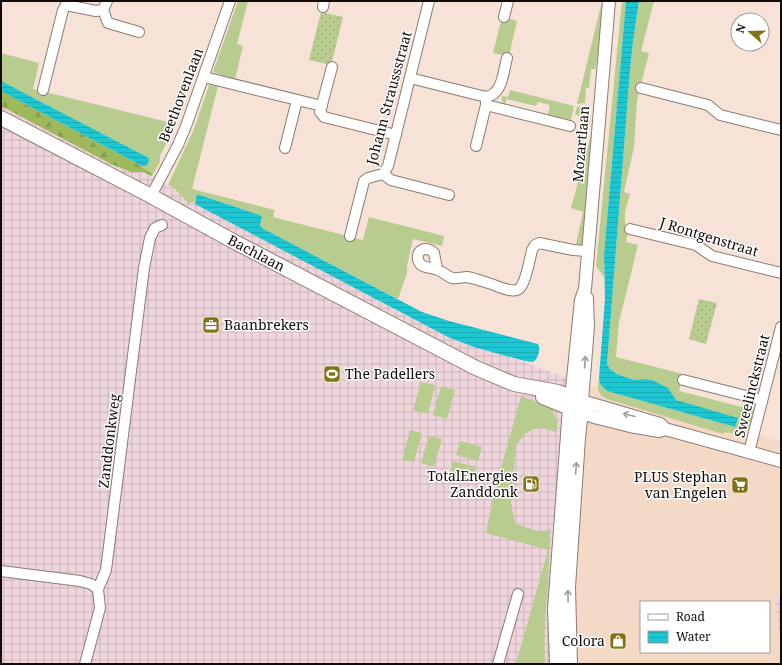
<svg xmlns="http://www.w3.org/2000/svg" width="782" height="665" viewBox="0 0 782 665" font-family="'Noto Serif',serif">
	<defs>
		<pattern id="industrial-grid" width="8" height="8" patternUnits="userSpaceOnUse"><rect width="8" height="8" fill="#efd5dc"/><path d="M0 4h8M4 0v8" fill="none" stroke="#ccb6bb"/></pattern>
		<pattern id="forest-firs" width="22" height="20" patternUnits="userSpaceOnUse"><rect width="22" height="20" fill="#9eb95b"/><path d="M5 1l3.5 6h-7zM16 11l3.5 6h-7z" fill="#879e4e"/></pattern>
		<pattern id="park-dots" width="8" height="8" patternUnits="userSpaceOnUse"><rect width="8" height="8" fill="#b9cc90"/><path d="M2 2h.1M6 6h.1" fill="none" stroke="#9eae7b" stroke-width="1.8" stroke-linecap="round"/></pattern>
		<pattern id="water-rules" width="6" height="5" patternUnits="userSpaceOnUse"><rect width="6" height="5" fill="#1cc7d1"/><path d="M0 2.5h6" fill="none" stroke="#19aab2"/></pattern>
	</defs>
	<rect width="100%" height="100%" fill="#f6e2d6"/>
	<!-- built -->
	<path fill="#f4d9c7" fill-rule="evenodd" d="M 589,385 L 781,441 L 781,597 L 775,598 L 781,645 L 781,664 L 576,664 L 571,626 ZM 641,602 L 769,602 L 769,652 L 641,652 Z"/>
	<!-- industrial -->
	<g fill="url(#industrial-grid)">
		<path d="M 1,99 L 190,196 L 408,317 L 555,374 L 589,385 L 571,626 L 576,664 L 1,664 Z"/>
		<path d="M 781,597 L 781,645 L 775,598 Z"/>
	</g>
	<!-- grass -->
	<g fill="#b9cc90">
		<path d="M 238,1 L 248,1 L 237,44 L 243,46 L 235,79 L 213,72 Z"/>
		<path d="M 602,1 L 600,45 L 595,69 L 591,69 L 589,88 L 586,88 L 585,103 L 577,104 Z"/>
		<path d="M 622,1 L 626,1 L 604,255 L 604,277 L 596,266 Z"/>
		<path d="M 639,1 L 654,1 L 641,51 L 649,53 L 637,100 L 634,147 L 624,192 L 630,194 L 625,212 L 625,225 L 629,226 L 626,242 L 638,245 L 619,322 L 616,357 L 683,374 L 679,391 L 742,407 L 743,402 L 752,405 L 754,410 L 749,429 C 742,433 732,434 724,432 L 723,434 L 607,399 C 597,394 597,388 599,378 L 600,384 L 607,391 L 735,427 L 676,400 L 668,388 L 643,379 L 634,380 L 617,374 L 610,369 L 607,364 L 630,70 L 633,41 Z"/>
		<path d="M 502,17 L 517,21 L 509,56 L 493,53 Z"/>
		<path d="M 1,53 L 39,63 L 33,89 L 176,124 L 160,156 L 160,162 L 153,174 L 142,166 L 144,166 L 147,157 L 1,81 Z"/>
		<path d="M 209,85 L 218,86 L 192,189 L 275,210 L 273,217 L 363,240 L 369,217 L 444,236 L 442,246 L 413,239 L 407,266 L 407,273 L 398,299 L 262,228 L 260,225 L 262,217 L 260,215 L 198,194 L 194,202 L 188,203 L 173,187 L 168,185 L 194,129 Z"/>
		<path d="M 510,90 L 574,106 L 571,120 L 548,115 L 550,105 L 538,102 L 536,106 L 506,99 L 505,105 L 502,101 L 502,96 L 508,97 Z"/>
		<path d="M 589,105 L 590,125 L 585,124 L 586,118 L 575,114 L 577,107 Z"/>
		<path d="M 593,128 L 583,246 L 576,244 L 583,212 L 571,208 Z"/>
		<path d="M 421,382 L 435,385 L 428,414 L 413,410 Z"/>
		<path d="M 441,386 L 455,390 L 447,419 L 433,415 Z"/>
		<path d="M 521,396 L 554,408 L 553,413 L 558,421 L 556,432 L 542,428 L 533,429 L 525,434 L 516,445 L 511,502 L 515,523 C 527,528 539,534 550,529 C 550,574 543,619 545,664 L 516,664 L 548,550 L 486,533 L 494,493 Z"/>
		<path d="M 410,430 L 422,433 L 414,462 L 402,460 Z"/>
		<path d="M 429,436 L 442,439 L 434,467 L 421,463 Z"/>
		<path d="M 460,441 L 482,447 L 478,461 L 456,455 Z"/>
		<path d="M 453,461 L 476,467 L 472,481 L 449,475 Z"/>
	</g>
	<!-- forest -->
	<path fill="url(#forest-firs)" d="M 1,91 L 138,164 L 153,174 L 152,176 L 143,172 L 131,172 L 111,164 L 1,106 Z"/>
	<!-- park -->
	<g fill="url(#park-dots)">
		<path d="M 321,12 L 343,17 L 331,65 L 309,60 Z"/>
		<path d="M 699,299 L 717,303 L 706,344 L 689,339 Z"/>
	</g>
	<!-- water -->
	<g fill="url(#water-rules)">
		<path d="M 626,1 L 639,1 L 633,41 L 630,70 L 607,364 L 610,369 L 617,374 L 634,380 L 643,379 L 652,380 L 668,388 L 676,400 L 738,418 L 735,427 L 607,391 L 600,384 L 599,378 L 605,299 L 604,255 Z"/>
		<path d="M 1,81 L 147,157 L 149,159 L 149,161 L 146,166 L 142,166 L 1,91 Z"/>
		<path d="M 197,194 L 260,215 L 262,217 L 260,225 L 262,228 L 422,312 L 449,321 L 538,344 C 541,349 538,359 533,362 L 525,361 L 474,347 L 448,337 L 195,204 Z"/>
	</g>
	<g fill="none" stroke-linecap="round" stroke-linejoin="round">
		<defs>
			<g id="minor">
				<path d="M 66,5 L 96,11 L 103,10 L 107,1"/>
				<path d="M 323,7 L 324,1"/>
				<path d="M 103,10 L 108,23 L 139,32"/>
				<path d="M 504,17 L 508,1"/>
				<path d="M 332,67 L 320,112 L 324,117 L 396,135"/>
				<path d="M 204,77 L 322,106"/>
				<path d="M 410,78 L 486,97 L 486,105 L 476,146"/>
				<path d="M 641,88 L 708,105 L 720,115 L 781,130"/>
				<path d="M 43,90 L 63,10 L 66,5"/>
				<path d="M 486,97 C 503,94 503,72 507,58"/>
				<path d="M 486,105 L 570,126"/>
				<path d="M 285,148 L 297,100"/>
				<path d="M 383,174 L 391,180 L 449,195"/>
				<path d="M 151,196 L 178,145 L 186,126 L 230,1"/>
				<path d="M 630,229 L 696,245 L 712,256 L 781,273"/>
				<path d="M 350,236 L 364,181 L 368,178 L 383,174 L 388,166 L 429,1"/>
				<path d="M 437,269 L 434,253 C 425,244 414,252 419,262 C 422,269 433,267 438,270 C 443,272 447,276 452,278 C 457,279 462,277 467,277 C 474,278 481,281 488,283 C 496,285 513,295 520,288 C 526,282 530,258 532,250 L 535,245 L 539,243 L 573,250 L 587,251"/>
				<path d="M 683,380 L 762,400"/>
				<path d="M 749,452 L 781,327"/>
				<path d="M 1,571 L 80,581 L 91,584 L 98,589"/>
				<path d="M 85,664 L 100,608 L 98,589 L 106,570 L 144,268 L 150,238 L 155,228 L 162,225"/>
				<path d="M 498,664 L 518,594"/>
			</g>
			<g id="tertiary">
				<path d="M 609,1 L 585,289 L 581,300 L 570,408 L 594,417 L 630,426 L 659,431 L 665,429"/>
				<path d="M 587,298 L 588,327 L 582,401 L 660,424 L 665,429 L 781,461"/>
			</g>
			<g id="secondary">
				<path id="s1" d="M 1,118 L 151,196 L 231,240 L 476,368 L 514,384 L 558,392 L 582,401 L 578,438 L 568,587 L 570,664"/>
				<path d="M 543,397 L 570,408 L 555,609 L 557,664"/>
			</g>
		</defs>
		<!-- minor casing -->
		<use href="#minor" stroke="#8e7c70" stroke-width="12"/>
		<!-- tertiary casing -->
		<use href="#tertiary" stroke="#8e7c70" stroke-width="14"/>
		<!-- secondary casing -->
		<use href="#secondary" stroke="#8e7c70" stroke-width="16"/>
		<!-- minor -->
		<use href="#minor" stroke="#fff" stroke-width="10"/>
		<!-- tertiary -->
		<use href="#tertiary" stroke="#fff" stroke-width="12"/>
		<!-- secondary -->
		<use href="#secondary" stroke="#fff" stroke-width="14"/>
	</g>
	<!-- one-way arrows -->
	<defs><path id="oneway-shaft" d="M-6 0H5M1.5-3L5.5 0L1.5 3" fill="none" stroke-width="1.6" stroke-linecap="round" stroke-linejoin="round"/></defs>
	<g stroke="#a09d9c">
		<use href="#oneway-shaft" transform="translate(585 362) rotate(-86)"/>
		<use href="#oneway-shaft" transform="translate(629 415) rotate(-165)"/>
		<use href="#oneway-shaft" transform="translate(576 468) rotate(-86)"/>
		<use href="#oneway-shaft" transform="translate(568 596) rotate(-91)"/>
	</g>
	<!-- icons -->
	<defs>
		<symbol id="office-square" viewBox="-11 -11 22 22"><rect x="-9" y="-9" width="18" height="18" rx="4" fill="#827314" stroke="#fff"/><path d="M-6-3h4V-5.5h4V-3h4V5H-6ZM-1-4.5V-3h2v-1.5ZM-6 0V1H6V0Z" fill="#fff"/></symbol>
		<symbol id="stadium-square" viewBox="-11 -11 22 22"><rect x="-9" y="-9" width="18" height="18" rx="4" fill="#827314" stroke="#fff"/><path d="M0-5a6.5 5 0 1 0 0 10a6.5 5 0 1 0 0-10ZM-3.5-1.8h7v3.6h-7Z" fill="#fff"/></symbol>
		<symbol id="fuel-square" viewBox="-11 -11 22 22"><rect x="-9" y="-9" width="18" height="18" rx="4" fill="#827314" stroke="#fff"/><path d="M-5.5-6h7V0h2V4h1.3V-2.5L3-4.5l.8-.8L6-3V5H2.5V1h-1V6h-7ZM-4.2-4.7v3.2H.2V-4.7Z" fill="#fff"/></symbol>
		<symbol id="supermarket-square" viewBox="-11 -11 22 22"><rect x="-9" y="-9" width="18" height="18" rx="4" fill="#827314" stroke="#fff"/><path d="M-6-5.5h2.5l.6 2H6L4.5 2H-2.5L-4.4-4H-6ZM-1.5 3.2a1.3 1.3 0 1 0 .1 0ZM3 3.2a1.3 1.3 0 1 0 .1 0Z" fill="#fff"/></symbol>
		<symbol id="shop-square" viewBox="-11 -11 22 22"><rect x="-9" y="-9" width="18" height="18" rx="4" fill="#827314" stroke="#fff"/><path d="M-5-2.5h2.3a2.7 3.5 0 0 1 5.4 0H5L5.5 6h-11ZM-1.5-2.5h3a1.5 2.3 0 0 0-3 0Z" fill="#fff"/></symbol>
	</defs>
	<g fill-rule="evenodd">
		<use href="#office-square" x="201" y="315" width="20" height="20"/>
		<use href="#stadium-square" x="322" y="364" width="20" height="20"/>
		<use href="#fuel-square" x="521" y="474" width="20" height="20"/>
		<use href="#supermarket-square" x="730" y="475" width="20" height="20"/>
		<use href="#shop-square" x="608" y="631" width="20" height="20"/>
	</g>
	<g text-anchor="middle" stroke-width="3" stroke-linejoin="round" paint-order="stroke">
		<!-- street labels -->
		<g font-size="14" fill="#120b07" stroke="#fff">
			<text transform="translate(181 95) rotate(-69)" y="5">Beethovenlaan</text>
			<text transform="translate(389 98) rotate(-75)" y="5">Johann Straussstraat</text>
			<text transform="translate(581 144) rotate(-85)" y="5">Mozartlaan</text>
			<text transform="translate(709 237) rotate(17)" y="5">J Rontgenstraat</text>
			<text dy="5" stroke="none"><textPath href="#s1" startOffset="289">Bachlaan</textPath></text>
			<text transform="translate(752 386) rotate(-76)" y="5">Sweelinckstraat</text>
			<text transform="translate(109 441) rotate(-83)" y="5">Zanddonkweg</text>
		</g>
		<!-- poi labels -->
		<g font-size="14" fill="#120b07" stroke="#fff" text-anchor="end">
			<text x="224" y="330" text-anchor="start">Baanbrekers</text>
			<text x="345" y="379" text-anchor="start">The Padellers</text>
			<text x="518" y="481">TotalEnergies<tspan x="518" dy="16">Zanddonk</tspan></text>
			<text x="727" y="482">PLUS Stephan<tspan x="727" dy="16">van Engelen</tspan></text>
			<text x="605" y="646">Colora</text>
		</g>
	</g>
	<!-- border -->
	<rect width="782" height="665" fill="none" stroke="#120b07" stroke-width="4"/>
	<!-- legend -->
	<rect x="640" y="601" width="130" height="52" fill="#ffffff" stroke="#a09d9c"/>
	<rect x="648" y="614" width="20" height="6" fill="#ffffff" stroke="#a09d9c"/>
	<text x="676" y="621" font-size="12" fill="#120b07">Road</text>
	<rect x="648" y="631" width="20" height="12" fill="url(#water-rules)" stroke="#a09d9c"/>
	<text x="676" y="641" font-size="12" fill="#120b07">Water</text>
	<!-- north arrow -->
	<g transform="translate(750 32) rotate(290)"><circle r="19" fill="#ffffff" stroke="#a09d9c"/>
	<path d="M0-3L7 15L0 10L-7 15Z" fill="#827314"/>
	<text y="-6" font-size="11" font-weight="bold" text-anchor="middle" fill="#120b07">N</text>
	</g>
</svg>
